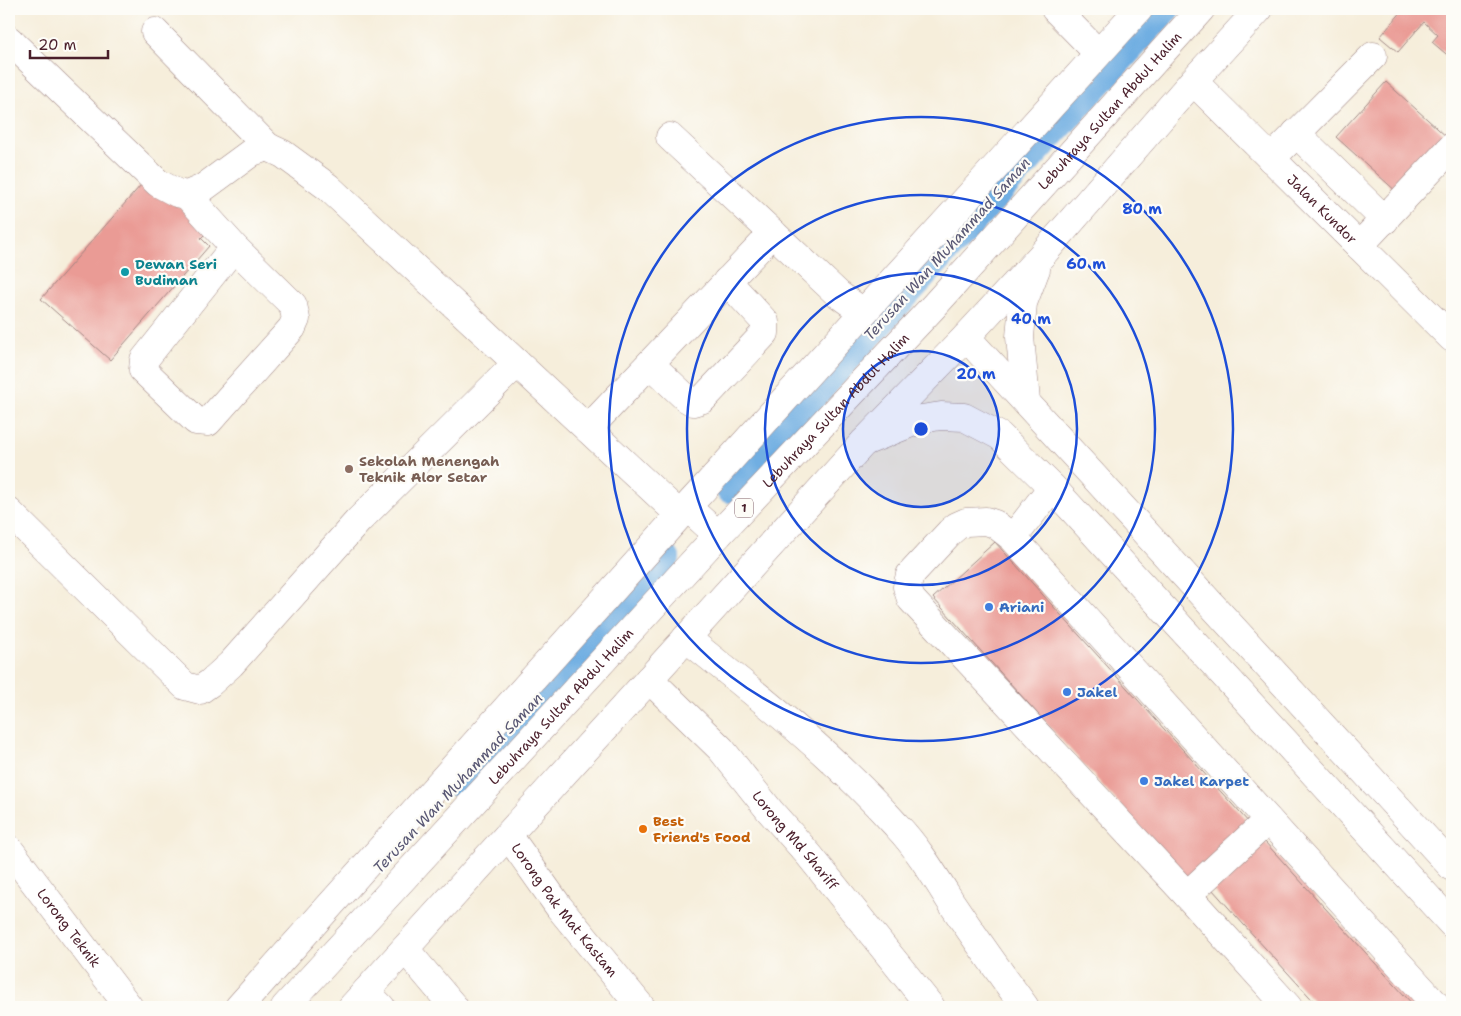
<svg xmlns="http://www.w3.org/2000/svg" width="1461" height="1016" viewBox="0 0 1461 1016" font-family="'Shantell Sans',sans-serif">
	<rect width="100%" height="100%" fill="#fdfcf7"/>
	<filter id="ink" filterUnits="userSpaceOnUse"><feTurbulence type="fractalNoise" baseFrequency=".02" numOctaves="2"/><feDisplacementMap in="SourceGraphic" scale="10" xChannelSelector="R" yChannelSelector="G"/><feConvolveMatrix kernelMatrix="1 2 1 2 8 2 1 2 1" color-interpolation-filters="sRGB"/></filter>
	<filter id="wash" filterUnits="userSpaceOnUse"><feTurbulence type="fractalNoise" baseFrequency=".0096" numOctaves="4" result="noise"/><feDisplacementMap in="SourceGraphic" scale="20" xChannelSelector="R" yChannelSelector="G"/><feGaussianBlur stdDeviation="1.12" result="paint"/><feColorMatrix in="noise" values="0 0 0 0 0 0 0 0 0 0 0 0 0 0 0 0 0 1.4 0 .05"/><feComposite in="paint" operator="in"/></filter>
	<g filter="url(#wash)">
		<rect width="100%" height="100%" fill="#f6eedb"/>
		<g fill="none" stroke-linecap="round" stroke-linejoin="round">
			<!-- canal -->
			<g stroke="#70aee2" stroke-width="28">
				<path d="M 729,489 L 1166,9"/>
				<path d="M 458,783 L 666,558"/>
			</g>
		</g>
		<g id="blocks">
			<!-- building -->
			<g fill="#ea9b95">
				<path d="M 1404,9 L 1452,9 L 1452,59 L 1432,42 L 1438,35 L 1424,22 L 1398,52 L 1380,37 Z"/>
				<path d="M 1386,82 L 1448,138 L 1398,193 L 1336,137 Z"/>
				<path d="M 141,185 L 156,186 L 208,231 L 201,238 L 209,246 L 110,360 L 41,299 Z"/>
				<path d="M 995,542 L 1250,824 L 1188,880 L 933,598 Z"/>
				<path d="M 1265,842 L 1415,1007 L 1319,1007 L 1244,925 L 1212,889 Z"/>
			</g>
		</g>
	</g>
	<g filter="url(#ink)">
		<use href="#blocks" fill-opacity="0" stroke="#a08683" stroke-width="1"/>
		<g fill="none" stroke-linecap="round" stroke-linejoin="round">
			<defs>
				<g id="minor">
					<path d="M 1055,9 L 1098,53"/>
					<path d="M 155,32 L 268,147"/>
					<path d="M 9,40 L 158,183 L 177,193 L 187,195 L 203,188 L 252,152 L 268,147 L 283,154 L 328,187 L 680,515"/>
					<path id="s1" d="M 1193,81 L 1452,338"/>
					<path d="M 1296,133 L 1385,220"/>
					<path d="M 670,137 L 838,294 L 863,312"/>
					<path d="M 1271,159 L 1373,56"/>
					<path d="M 187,195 L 234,247 L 293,305 L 296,319 L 292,328 L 208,422 L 196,421 L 143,370 L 144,360 L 234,247"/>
					<path d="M 1359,246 L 1452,147"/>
					<path d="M 966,337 L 1452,867"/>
					<path d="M 650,364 L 686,398 L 693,402 L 703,399 L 765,333 L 765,322 L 727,281"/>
					<path d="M 588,429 L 773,233"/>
					<path d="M 864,442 L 921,419 L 941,416 L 964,417 L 1000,436 L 1052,487 L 1452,924"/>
					<path d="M 1052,487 L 1013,538 L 1438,1007"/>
					<path d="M 687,507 L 718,535"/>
					<path d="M 9,512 L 185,686 L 200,690 L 210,683 L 231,664 L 358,521 L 517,363"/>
					<path d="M 1013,538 L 995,524 L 986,521 L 966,522 L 957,526 L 950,532 L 910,575 L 907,587 L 911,599 L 1187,895 L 1288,1007"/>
					<path d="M 686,638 C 760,697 833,755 896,825 C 918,848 934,875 951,902 C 975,938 1000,973 1025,1007"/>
					<path id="s2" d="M 649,679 L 721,749 L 770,811 L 809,855 L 931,1007"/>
					<path id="s3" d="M 508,835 L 559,907 L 641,1007"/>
					<path id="s4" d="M 9,849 L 129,1007"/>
					<path d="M 1187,895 L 1268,820"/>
					<path d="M 405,949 L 454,1007"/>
					<path d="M 366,992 L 381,1007"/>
					<path d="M 239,1007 L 687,507 L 1139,9"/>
				</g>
				<g id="major">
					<path d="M 1026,401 L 1020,337 L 1023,303 L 1036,269"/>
					<path id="s5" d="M 285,1007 L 718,535 L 933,307 L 1201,9"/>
					<path d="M 352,1007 L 864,442 L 966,337 L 1041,256 L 1193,81 L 1259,9"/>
				</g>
			</defs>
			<!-- minor casing -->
			<use href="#minor" stroke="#a08683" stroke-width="29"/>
			<!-- major casing -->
			<use href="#major" stroke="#a08683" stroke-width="29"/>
			<!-- minor -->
			<use href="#minor" stroke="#fff" stroke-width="28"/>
			<!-- major -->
			<use href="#major" stroke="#fff" stroke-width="28"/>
		</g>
	</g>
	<!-- distance rings -->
	<circle cx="921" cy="429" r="78" fill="#1d4ed8" fill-opacity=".12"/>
	<g fill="none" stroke="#1d4ed8" stroke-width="2.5">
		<circle cx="921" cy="429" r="78"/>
		<circle cx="921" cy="429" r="156"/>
		<circle cx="921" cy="429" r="234"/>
		<circle cx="921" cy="429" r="312"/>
	</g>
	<!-- markers -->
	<circle fill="#0f9aa8" stroke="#fdfcf7" stroke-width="2" cx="125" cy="272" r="5"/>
	<circle fill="#8d6e63" stroke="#fdfcf7" stroke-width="2" cx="349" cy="469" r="5"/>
	<g fill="#3f7fe0" stroke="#fdfcf7" stroke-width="2">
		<circle cx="989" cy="607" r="5"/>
		<circle cx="1067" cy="692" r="5"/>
		<circle cx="1144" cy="781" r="5"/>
	</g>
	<circle fill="#e8710a" stroke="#fdfcf7" stroke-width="2" cx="643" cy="829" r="5"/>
	<g text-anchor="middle" stroke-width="4.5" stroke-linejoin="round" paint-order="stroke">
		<!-- shield labels -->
		<rect fill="#fdfcf7" stroke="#806168" stroke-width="1" x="735" y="498.5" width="18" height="19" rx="4"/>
		<g font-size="12" font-weight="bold" fill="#4a1f2b">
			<text x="744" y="512">1</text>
		</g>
		<!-- street labels -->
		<g font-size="14" fill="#4a1f2b" stroke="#fdfcf7">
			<text dy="5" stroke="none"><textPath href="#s5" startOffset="1218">Lebuhraya Sultan Abdul Halim</textPath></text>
			<text dy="5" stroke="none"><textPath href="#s1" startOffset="182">Jalan Kundor</textPath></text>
			<text dy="5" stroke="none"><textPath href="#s5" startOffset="812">Lebuhraya Sultan Abdul Halim</textPath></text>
			<text dy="5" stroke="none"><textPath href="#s5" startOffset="408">Lebuhraya Sultan Abdul Halim</textPath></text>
			<text dy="5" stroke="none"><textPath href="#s2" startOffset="218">Lorong Md Shariff</textPath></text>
			<text dy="5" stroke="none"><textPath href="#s3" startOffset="94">Lorong Pak Mat Kastam</textPath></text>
			<text dy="5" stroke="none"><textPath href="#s4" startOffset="99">Lorong Teknik</textPath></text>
		</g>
		<!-- culture labels -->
		<g font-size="14" font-weight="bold" fill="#0d838f" stroke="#fdfcf7" text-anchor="start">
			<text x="135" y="269">Dewan Seri<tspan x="135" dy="16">Budiman</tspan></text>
		</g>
		<!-- education labels -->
		<g font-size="14" font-weight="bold" fill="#785e54" stroke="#fdfcf7" text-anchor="start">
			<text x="359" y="466">Sekolah Menengah<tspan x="359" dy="16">Teknik Alor Setar</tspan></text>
		</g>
		<!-- shop labels -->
		<g font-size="14" font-weight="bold" fill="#366cbe" stroke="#fdfcf7" text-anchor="start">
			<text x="999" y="612">Ariani</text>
			<text x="1077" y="697">Jakel</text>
			<text x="1154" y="786">Jakel Karpet</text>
		</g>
		<!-- food labels -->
		<g font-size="14" font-weight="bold" fill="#c56008" stroke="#fdfcf7" text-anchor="start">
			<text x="653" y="826">Best<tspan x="653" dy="16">Friend's Food</tspan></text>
		</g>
		<!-- water labels -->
		<g font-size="15" font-style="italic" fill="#595874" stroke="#fdfcf7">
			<text transform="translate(947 249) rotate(-48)" y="5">Terusan Wan Muhammad Saman</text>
			<text transform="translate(458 783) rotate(-47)" y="5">Terusan Wan Muhammad Saman</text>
		</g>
	</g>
	<circle cx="921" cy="429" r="8" fill="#1d4ed8" stroke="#fdfcf7" stroke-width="2.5"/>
	<g font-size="15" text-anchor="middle" font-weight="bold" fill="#1d4ed8" stroke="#fdfcf7" stroke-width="4.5" stroke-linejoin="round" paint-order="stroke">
		<text x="1142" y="214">80 m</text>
		<text x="1086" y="269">60 m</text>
		<text x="1031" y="324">40 m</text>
		<text x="976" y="379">20 m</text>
	</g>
	<!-- margin -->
	<rect width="1461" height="1016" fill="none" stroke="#fdfcf7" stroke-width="30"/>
	<!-- scale -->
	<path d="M30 50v8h78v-8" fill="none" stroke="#4a1f2b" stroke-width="2.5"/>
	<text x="38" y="50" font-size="15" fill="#4a1f2b" stroke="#fdfcf7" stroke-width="4" paint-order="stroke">20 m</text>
</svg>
